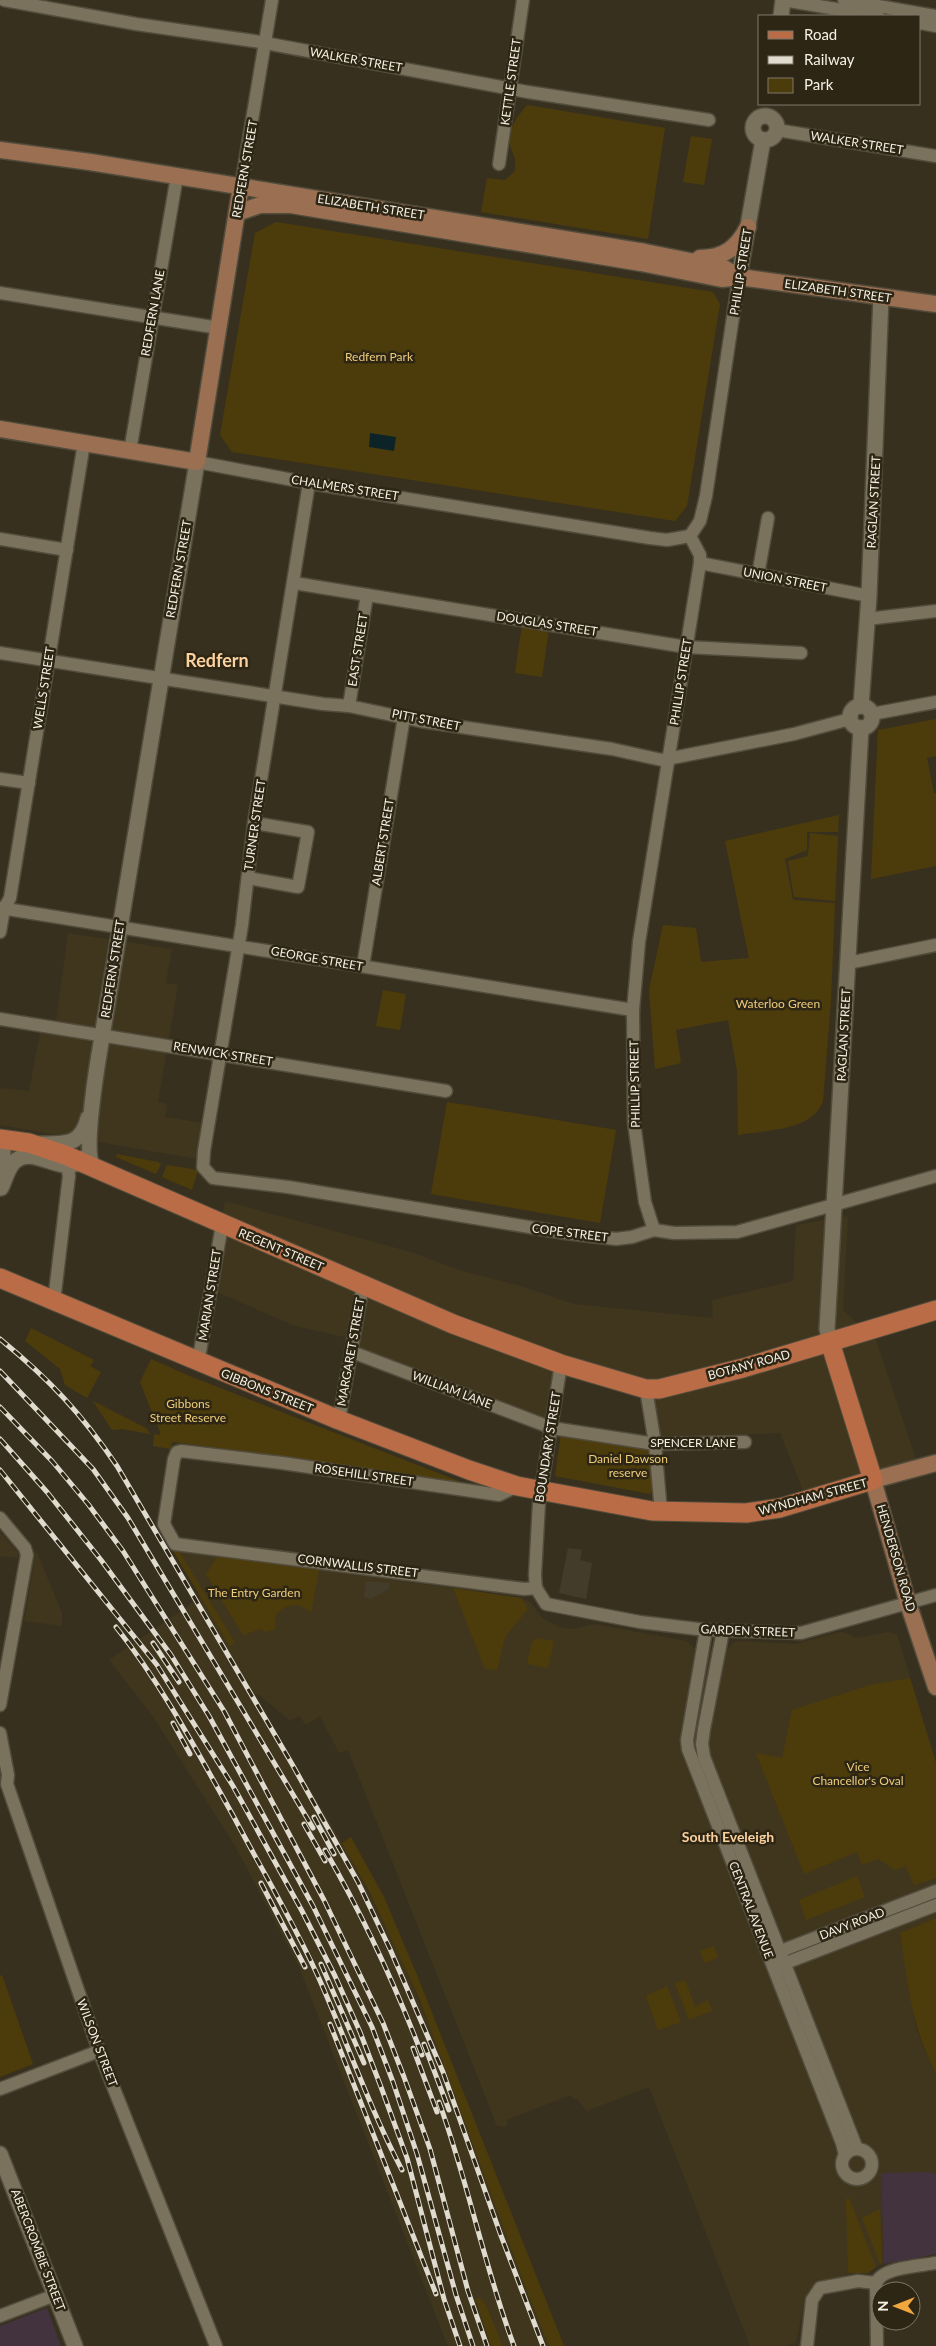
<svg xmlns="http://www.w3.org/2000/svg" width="936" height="2346" viewBox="0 0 936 2346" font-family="Lato,sans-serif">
	<rect width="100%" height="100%" fill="#38301e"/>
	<!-- built -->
	<g fill="#40361d">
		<path d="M 68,933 L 172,949 L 166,983 L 178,985 L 158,1102 L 167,1104 L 165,1117 L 203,1123 L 197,1159 L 0,1125 L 0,1088 L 29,1091 L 40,1033 L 51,1034 L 56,1021 Z"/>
		<path d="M 225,1201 L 411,1252 L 462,1271 L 521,1286 L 574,1304 L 713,1318 L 712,1300 L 793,1281 L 796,1225 L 848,1216 L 843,1310 L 876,1340 L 916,1459 L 804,1493 L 780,1433 L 659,1439 L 650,1395 L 557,1366 L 549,1429 L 357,1349 L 344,1337 L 295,1326 L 217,1292 L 225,1240 L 220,1228 Z"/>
		<path d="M 0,1532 L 18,1553 L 18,1558 L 0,1556 Z"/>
		<path d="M 172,1549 L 521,1598 L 531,1603 L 542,1618 L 559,1627 L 574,1629 L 594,1624 L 686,1641 L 694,1648 L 727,1650 L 733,1643 L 740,1641 L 795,1644 L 841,1632 L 847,1633 L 856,1638 L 888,1632 L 897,1634 L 936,1763 L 936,1918 L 900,1933 L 916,2028 L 925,2051 L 936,2073 L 936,2175 L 881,2173 L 884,2264 L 848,2274 L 817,2285 L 809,2290 L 805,2298 L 796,2343 L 784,2346 L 750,2346 L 649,2087 L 587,2111 L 577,2099 L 575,2100 L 571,2095 L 506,2120 L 508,2125 L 505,2127 L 497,2126 L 348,1750 L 339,1753 L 320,1716 L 306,1725 L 299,1716 L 289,1721 L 286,1717 L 258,1694 L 255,1696 L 351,1858 L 399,1953 L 438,2046 L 525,2286 L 549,2346 L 503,2346 L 487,2307 L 476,2300 L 491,2346 L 448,2346 L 299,1967 L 235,1846 L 154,1718 L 109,1660 L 201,1597 Z"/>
		<path d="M 36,1550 L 62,1613 L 62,1626 L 24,1621 Z"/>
	</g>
	<!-- industrial -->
	<g fill="#433c2b">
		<path d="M 568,1548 L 582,1550 L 580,1560 L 592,1563 L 586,1599 L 559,1593 Z"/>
		<path d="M 366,1581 L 390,1583 L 389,1589 L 371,1599 L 364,1597 Z"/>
	</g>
	<!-- education -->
	<g fill="#43333f">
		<path d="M 930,2172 L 936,2175 L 936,2254 L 884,2264 L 881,2173 Z"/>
		<path d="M 47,2308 L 61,2346 L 0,2346 L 0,2326 Z"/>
	</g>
	<!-- green -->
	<g fill="#4d3c0b">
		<path d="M 527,105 L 665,128 L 648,239 L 481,212 L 487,178 L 505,180 L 515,171 C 517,153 511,155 510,144 C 508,128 517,117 527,105 Z"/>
		<path d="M 691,136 L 712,139 L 704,185 L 683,182 Z"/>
		<path d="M 276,222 L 713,292 L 720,304 L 687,506 L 675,521 L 232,452 L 220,435 L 255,233 Z"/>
		<path d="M 522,625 L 549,629 L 542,677 L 515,673 Z"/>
		<path d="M 936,719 L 936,756 L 927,758 L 934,793 L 936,793 L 936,866 L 871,879 L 878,730 Z"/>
		<path d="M 839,815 L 838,832 L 807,832 L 807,850 L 785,859 L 793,900 L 835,903 L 831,1000 L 823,1101 C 813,1131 765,1130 738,1135 L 737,1071 L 728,1020 L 676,1030 L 681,1063 L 655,1069 L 649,990 L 663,925 L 696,928 L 701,962 L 749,958 L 725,841 Z"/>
		<path d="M 810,833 L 838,836 L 835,901 L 794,897 L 788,861 L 808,856 Z"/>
		<path d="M 383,990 L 406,994 L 400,1030 L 376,1026 Z"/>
		<path d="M 447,1102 L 616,1130 L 600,1223 L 431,1194 Z"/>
		<path d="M 117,1154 L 158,1162 L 161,1164 L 156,1174 L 116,1157 Z"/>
		<path d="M 167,1165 L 198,1170 L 192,1190 L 162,1177 Z"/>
		<path d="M 31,1328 L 94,1360 L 90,1366 L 101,1372 L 87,1398 L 65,1385 L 60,1369 L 25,1341 Z"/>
		<path d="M 151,1359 L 192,1377 L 471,1486 L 443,1480 L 183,1443 L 172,1442 L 171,1449 L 153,1446 L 154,1434 L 160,1435 L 160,1432 L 140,1382 Z"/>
		<path d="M 93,1401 L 146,1428 L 150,1434 L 122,1429 L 112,1430 Z"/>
		<path d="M 561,1433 L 650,1449 L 653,1490 L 650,1494 L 555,1476 Z"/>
		<path d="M 172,1549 L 178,1550 L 235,1643 L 230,1646 Z"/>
		<path d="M 218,1556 L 319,1570 L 311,1613 C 301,1602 285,1603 276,1615 L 275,1629 L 266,1632 L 260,1629 L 243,1635 L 206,1574 Z"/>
		<path d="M 453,1588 L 521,1598 L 526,1605 L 527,1610 L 505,1637 L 497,1670 L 485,1669 Z"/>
		<path d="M 537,1638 L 554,1641 L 548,1668 L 527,1664 L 532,1642 Z"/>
		<path d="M 910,1678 L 936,1763 L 936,1878 L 914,1885 L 905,1864 L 904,1867 L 895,1870 L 878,1859 L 862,1865 L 857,1852 L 804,1874 L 756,1753 L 782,1758 L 792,1710 L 870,1685 Z"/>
		<path d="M 351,1837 L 384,1897 L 417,1975 L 564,2346 L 549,2346 L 525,2286 L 420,2000 L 369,1891 L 342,1843 Z"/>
		<path d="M 857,1876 L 865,1897 L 806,1920 L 799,1900 Z"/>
		<path d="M 936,1918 L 936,2073 C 911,2027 908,1983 900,1933 Z"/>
		<path d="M 714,1946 L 718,1957 L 705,1963 L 700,1951 Z"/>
		<path d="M 2,1975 L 33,2064 L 0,2077 L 0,1976 Z"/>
		<path d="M 685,1980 L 695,2007 L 708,2000 L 712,2011 L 689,2020 L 675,1983 Z"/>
		<path d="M 667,1986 L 681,2022 L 658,2030 L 646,1996 Z"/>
		<path d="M 849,2198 L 876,2267 L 868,2273 L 848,2273 L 846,2199 Z"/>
		<path d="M 880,2209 L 882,2263 L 880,2264 L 862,2218 Z"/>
		<path d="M 479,2297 L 487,2307 L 503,2346 L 491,2346 L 476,2300 Z"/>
	</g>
	<!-- water -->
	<path fill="#0c2427" d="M 370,433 L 396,437 L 394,451 L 369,447 Z"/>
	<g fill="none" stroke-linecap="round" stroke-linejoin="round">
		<defs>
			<g id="minor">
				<path d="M 4,0 L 136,24 L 254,41 L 528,92 L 709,120"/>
				<path d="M 783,0 L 878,16"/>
				<path d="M 844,0 L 936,16"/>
				<path d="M 920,23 L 936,26"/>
				<path d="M 777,130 L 936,156"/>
				<path d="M 499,164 L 523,0"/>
				<path d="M 241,186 L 272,0"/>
				<path d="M 0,293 L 219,328"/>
				<path d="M 130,451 L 177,176"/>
				<path d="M 197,462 L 309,483 L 650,538 L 667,540 L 690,536"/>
				<path d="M 309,483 L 254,823 L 242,925 L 204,1151 L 203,1167 L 213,1178 L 288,1187 L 565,1233 L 616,1239 L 632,1237 L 654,1230 L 674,1233 L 737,1232 L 936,1176"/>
				<path d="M 690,536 L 700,521 L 706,496 L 739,277"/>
				<path d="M 0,539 L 67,550"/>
				<path d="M 700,563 L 869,596"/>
				<path d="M 758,575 L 768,518"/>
				<path d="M 294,583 L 686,647 L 801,653"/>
				<path d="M 867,619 L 936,611"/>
				<path d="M 0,653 L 323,704 L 349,706 L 420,721 L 612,749 L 662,760 L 794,734 L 850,719"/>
				<path d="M 349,706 L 367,595"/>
				<path d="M 872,714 L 936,702"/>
				<path d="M 0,779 L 29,783"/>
				<path d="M 248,878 L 298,887 L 308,832 L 254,823"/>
				<path d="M 0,908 L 633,1010"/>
				<path d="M 0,932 L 4,909 L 10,898 L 84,443"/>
				<path d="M 848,963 L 936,945"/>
				<path d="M 363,966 L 404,717"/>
				<path d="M 0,1019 L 446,1091"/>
				<path d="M 654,1230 L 645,1202 L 634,1123 L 633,1010 L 636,977 L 639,942 L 700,563 L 700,555 L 690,536"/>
				<path d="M 54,1301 L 69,1176 L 67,1165"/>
				<path d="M 352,1352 L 552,1428 L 655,1444 L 745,1442"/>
				<path d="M 190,1359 L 200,1352 L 222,1225"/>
				<path d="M 561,1364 L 539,1503 L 535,1575 L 536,1588 L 546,1604 L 640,1622 L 706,1630 L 801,1633 L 936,1595"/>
				<path d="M 646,1389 L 655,1444 L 661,1512"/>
				<path d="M 339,1420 L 363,1285"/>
				<path d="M 517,1486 L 499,1495 L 282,1463 L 181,1451 L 177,1452 L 174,1459 L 164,1524 L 175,1544 L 524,1589 L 536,1588"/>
				<path d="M 0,1518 L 25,1548 L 27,1555 L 0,1705"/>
				<path d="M 706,1630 L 687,1740 L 688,1749 L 842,2143 L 845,2155"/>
				<path d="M 723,1631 L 704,1729 L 702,1744 L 704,1757 L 857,2149"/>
				<path d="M 0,1733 L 8,1775 L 7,1784 L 99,2051 L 216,2346"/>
				<path d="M 773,1954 L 936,1891"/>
				<path d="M 778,1966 L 936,1905"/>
				<path d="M 0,2089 L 99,2051"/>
				<circle cx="857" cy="2164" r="15"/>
				<path d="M 0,2316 L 55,2295"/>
				<path d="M 807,2346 L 812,2300 L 820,2288 L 858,2281 L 876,2283"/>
				<path d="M 877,2346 L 876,2283 C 882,2267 920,2266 936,2263"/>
			</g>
			<g id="tertiary">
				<path d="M 781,16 L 783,0"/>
				<circle cx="765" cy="128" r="12"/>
				<path d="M 739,277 L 763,140"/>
				<path d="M 861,706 L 869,596 L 881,297"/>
				<circle cx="861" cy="717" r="11"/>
				<path d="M 1,1139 L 3,1151 L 2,1179"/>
				<path d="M 40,1144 C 65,1144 81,1146 88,1118"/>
				<path d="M 93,1167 C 84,1153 94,1087 97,1067 L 197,462"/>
				<path d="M 1,1188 C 5,1180 7,1170 13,1163 C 33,1141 65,1181 83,1158"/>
				<path d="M 830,1342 L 827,1329 L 830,1277 L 861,728"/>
				<path d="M 0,2154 L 75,2346"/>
			</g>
			<g id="secondary">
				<path d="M 0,150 L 90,162 L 645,252 L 724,268 L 739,277"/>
				<path d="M 237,213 L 260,205 L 291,205 L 641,263 L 722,279 L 739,277 L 936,304"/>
				<path d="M 700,258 C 724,258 737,248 748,227"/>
				<path d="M 0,429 L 197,462 L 241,186"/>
				<path d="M 936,1463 L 873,1480 L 908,1603 L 936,1687"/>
			</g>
			<g id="primary">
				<path d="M 0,1139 L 29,1143 L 65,1155 L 453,1324 L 561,1364 L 646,1389 L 659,1389 L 743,1368 L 936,1310"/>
				<path d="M 0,1278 L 339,1420 L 469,1470 L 517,1486 L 652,1511 L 746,1513 L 780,1508 L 873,1480 L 830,1342"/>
			</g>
		</defs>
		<!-- minor casing -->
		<use href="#minor" stroke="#524c3c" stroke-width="15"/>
		<!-- tertiary casing -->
		<use href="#tertiary" stroke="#524c3c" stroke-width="18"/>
		<!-- secondary casing -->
		<use href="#secondary" stroke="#524c3c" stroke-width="19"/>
		<!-- primary casing -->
		<use href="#primary" stroke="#524c3c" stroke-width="21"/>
		<!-- minor -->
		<use href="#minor" stroke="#7b725e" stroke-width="12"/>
		<!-- tertiary -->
		<use href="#tertiary" stroke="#7b725e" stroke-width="15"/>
		<!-- secondary -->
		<use href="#secondary" stroke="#9a6f52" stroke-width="16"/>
		<!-- primary -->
		<use href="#primary" stroke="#b96c46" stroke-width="19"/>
		<defs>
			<g id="rail">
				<path d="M 0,1339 C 50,1380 81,1413 117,1466 L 292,1764 L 358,1882 L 390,1949 L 443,2072 L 500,2233 L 543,2346"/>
				<path d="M 0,1371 L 93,1469 L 128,1518 L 313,1828"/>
				<path d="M 0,1407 L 52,1461 L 88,1504 L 123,1551 L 224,1711 L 324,1900 L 383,2023 L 404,2077 L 430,2149 L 468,2291 L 487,2346"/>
				<path d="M 0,1439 L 47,1492 L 101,1560 L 171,1655 L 209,1716 L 313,1906 L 372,2027 L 393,2082 L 417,2154 L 456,2295 L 473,2346"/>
				<path d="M 0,1470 L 157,1665 L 233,1786 L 302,1911 L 335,1976 L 360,2032 L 381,2087 L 407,2158 L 444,2299 L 460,2346"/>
				<path d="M 116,1627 C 163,1686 198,1753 235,1819 C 264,1874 296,1926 321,1983 C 348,2045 370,2109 402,2170"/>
				<path d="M 153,1643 L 179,1682"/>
				<path d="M 173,1723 L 190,1754"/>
				<path d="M 314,1817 L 334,1854"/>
				<path d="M 304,1824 L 325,1861"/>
				<path d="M 325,1850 C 363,1916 395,1984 422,2055"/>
				<path d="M 261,1883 L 305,1967"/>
				<path d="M 321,1964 L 364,2063"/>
				<path d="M 330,2024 L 436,2294"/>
				<path d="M 424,2044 L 449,2110"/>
				<path d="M 413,2048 L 437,2112"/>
				<path d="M 439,2102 C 468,2182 484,2266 514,2346"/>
			</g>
		</defs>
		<!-- rail casing -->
		<use href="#rail" stroke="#e0dbcf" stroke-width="5"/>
		<!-- rail -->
		<use href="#rail" stroke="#2e2614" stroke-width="3" stroke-dasharray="9" stroke-linecap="butt"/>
	</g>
	<g text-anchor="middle" stroke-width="5" stroke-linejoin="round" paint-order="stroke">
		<!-- street labels -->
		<g font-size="12" fill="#f5f0e5" stroke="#2e2614">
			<text transform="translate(356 60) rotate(10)" y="4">WALKER STREET</text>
			<text transform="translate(511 82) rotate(-82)" y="4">KETTLE STREET</text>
			<text transform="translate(857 143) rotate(9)" y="4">WALKER STREET</text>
			<text transform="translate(245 169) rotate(-80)" y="4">REDFERN STREET</text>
			<text transform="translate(371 207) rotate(9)" y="4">ELIZABETH STREET</text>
			<text transform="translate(741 272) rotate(-81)" y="4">PHILLIP STREET</text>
			<text transform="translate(838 291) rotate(8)" y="4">ELIZABETH STREET</text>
			<text transform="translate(153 313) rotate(-80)" y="4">REDFERN LANE</text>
			<text transform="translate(345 488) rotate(9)" y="4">CHALMERS STREET</text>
			<text transform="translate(874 502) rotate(-87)" y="4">RAGLAN STREET</text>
			<text transform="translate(179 569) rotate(-80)" y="4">REDFERN STREET</text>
			<text transform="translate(785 580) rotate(11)" y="4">UNION STREET</text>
			<text transform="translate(547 624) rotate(9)" y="4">DOUGLAS STREET</text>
			<text transform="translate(358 650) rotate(-81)" y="4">EAST STREET</text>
			<text transform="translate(681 682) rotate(-81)" y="4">PHILLIP STREET</text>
			<text transform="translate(44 688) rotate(-81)" y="4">WELLS STREET</text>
			<text transform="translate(426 720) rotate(11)" y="4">PITT STREET</text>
			<text transform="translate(255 825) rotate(-82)" y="4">TURNER STREET</text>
			<text transform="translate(383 842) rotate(-81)" y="4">ALBERT STREET</text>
			<text transform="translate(317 959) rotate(10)" y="4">GEORGE STREET</text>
			<text transform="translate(113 969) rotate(-81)" y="4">REDFERN STREET</text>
			<text transform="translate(844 1035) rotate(-87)" y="4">RAGLAN STREET</text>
			<text transform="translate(223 1054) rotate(9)" y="4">RENWICK STREET</text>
			<text transform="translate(635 1084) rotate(-91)" y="4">PHILLIP STREET</text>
			<text transform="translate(570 1233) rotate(7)" y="4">COPE STREET</text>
			<text transform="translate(281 1250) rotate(23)" y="4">REGENT STREET</text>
			<text transform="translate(210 1295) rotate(-81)" y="4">MARIAN STREET</text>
			<text transform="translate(351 1352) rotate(-80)" y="4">MARGARET STREET</text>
			<text transform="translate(749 1365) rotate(-15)" y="4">BOTANY ROAD</text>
			<text transform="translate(452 1390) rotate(21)" y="4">WILLIAM LANE</text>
			<text transform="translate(267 1391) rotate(22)" y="4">GIBBONS STREET</text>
			<text x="693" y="1447">SPENCER LANE</text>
			<text transform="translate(548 1447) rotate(-81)" y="4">BOUNDARY STREET</text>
			<text transform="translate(364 1475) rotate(8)" y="4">ROSEHILL STREET</text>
			<text transform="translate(813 1497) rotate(-15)" y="4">WYNDHAM STREET</text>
			<text transform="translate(896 1558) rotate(74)" y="4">HENDERSON ROAD</text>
			<text transform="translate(358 1566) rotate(7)" y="4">CORNWALLIS STREET</text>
			<text transform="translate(748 1631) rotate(2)" y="4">GARDEN STREET</text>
			<text transform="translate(751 1910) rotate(69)" y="4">CENTRAL AVENUE</text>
			<text transform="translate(852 1924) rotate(-21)" y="4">DAVY ROAD</text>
			<text transform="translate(97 2043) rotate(69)" y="4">WILSON STREET</text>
			<text transform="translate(38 2250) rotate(69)" y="4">ABERCROMBIE STREET</text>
		</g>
		<!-- park labels -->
		<g font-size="12" fill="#edcc7b" stroke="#2e2614">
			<text x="379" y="361">Redfern Park</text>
			<text x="778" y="1008">Waterloo Green</text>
			<text x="188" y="1408">Gibbons<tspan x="188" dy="14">Street Reserve</tspan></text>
			<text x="628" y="1463">Daniel Dawson<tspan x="628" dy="14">reserve</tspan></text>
			<text x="254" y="1597">The Entry Garden</text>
			<text x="858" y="1771">Vice<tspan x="858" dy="14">Chancellor's Oval</tspan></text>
		</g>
		<!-- neighbourhood labels -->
		<g font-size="14" font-weight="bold" fill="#fbd29f" stroke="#2e2614">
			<text x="728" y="1842">South Eveleigh</text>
		</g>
		<!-- district labels -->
		<g font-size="18" font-weight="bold" fill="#fbd29f" stroke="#2e2614">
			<text x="217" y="667">Redfern</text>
		</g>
	</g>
	<!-- legend -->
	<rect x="758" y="15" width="162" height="90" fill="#2e2614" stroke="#7e7768"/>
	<rect x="768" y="31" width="25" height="8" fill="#b96c46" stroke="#7e7768"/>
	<text x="804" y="40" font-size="15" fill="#f5f0e5">Road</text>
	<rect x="768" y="56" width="25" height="8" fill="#e0dbcf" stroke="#7e7768"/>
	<text x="804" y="65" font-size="15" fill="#f5f0e5">Railway</text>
	<rect x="768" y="78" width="25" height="15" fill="#4d3c0b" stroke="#7e7768"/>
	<text x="804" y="90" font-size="15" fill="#f5f0e5">Park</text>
	<!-- north arrow -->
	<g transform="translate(896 2306) rotate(270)"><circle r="24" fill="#2e2614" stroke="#7e7768"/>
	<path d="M0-4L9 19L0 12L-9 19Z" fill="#efa73e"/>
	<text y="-8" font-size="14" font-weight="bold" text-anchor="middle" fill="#f5f0e5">N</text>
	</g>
</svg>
